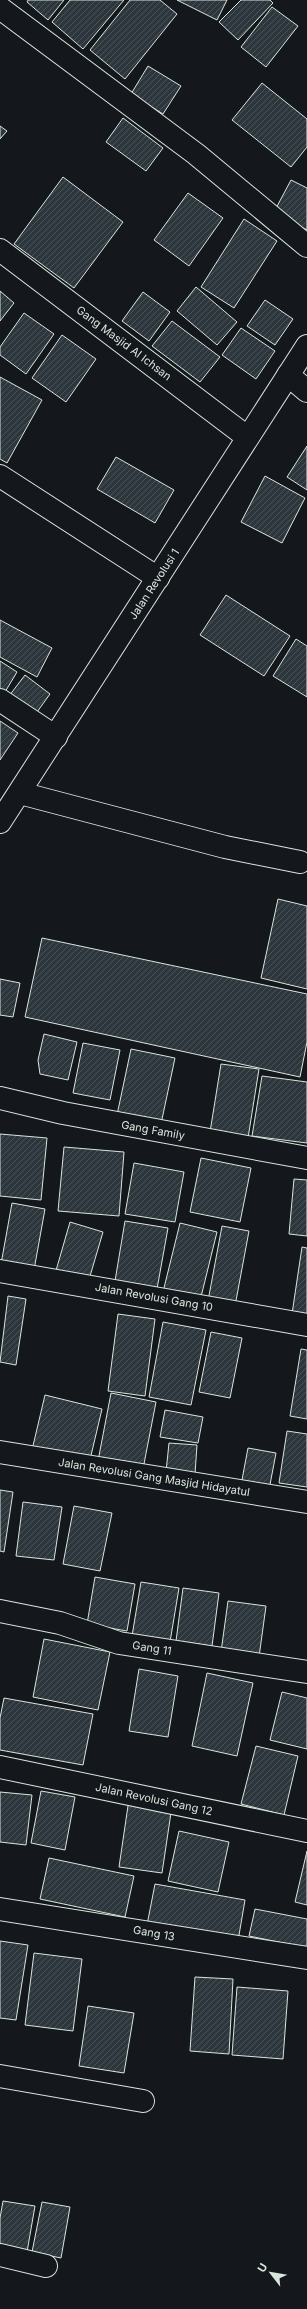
<svg xmlns="http://www.w3.org/2000/svg" width="307" height="2309" viewBox="0 0 307 2309" font-family="Inter,sans-serif">
	<defs>
		<pattern id="building-hatch" width="6" height="6" patternUnits="userSpaceOnUse"><rect width="6" height="6" fill="#2c363c"/><path d="M-1 1l2-2M0 6l6-6M5 7l2-2" fill="none" stroke="#4a5358"/></pattern>
	</defs>
	<rect width="100%" height="100%" fill="#14181c"/>
	<!-- building -->
	<g fill="url(#building-hatch)" stroke="#d8e6dc">
		<path d="M 28,0 L 64,0 L 48,20 L 27,2 Z"/>
		<path d="M 70,0 L 124,0 L 83,49 L 52,22 Z"/>
		<path d="M 130,0 L 160,0 L 177,14 L 125,79 L 90,50 Z"/>
		<path d="M 177,0 L 227,0 L 217,20 Z"/>
		<path d="M 241,0 L 270,0 L 273,3 L 238,40 L 219,22 Z"/>
		<path d="M 272,7 L 298,26 L 266,67 L 241,47 Z"/>
		<path d="M 148,66 L 181,86 L 163,114 L 131,94 Z"/>
		<path d="M 262,83 L 307,119 L 307,147 L 291,167 L 232,120 Z"/>
		<path d="M 123,118 L 163,148 L 146,171 L 106,142 Z"/>
		<path d="M 0,126 L 7,131 L 0,139 Z"/>
		<path d="M 63,177 L 123,222 L 74,288 L 14,244 Z"/>
		<path d="M 291,180 L 307,188 L 307,230 L 274,212 Z"/>
		<path d="M 188,193 L 223,218 L 189,266 L 154,240 Z"/>
		<path d="M 244,219 L 277,241 L 234,308 L 201,287 Z"/>
		<path d="M 196,287 L 237,322 L 217,345 L 177,311 Z"/>
		<path d="M 0,291 L 14,303 L 0,321 Z"/>
		<path d="M 143,292 L 170,312 L 149,341 L 122,321 Z"/>
		<path d="M 265,300 L 293,319 L 275,345 L 247,326 Z"/>
		<path d="M 24,313 L 54,334 L 26,374 L 0,355 L 0,347 Z"/>
		<path d="M 172,321 L 220,357 L 200,382 L 152,346 Z"/>
		<path d="M 241,328 L 275,351 L 256,379 L 222,355 Z"/>
		<path d="M 62,335 L 96,359 L 66,402 L 32,378 Z"/>
		<path d="M 0,377 L 42,400 L 7,463 L 0,459 Z"/>
		<path d="M 307,446 L 307,490 L 287,477 Z"/>
		<path d="M 116,457 L 174,490 L 155,523 L 97,489 Z"/>
		<path d="M 265,476 L 305,498 L 282,543 L 241,522 Z"/>
		<path d="M 226,595 L 290,636 L 264,676 L 200,635 Z"/>
		<path d="M 0,620 L 52,648 L 37,677 L 0,657 Z"/>
		<path d="M 296,639 L 307,646 L 307,697 L 273,676 Z"/>
		<path d="M 0,661 L 17,672 L 2,697 L 0,696 Z"/>
		<path d="M 25,675 L 50,694 L 32,719 L 6,700 Z"/>
		<path d="M 0,721 L 18,733 L 0,760 Z"/>
		<path d="M 278,899 L 307,906 L 307,989 L 261,978 Z"/>
		<path d="M 42,938 L 307,994 L 307,1042 L 300,1077 L 25,1017 Z"/>
		<path d="M 0,979 L 20,983 L 13,1017 L 0,1015 Z"/>
		<path d="M 44,1034 L 77,1042 L 68,1080 L 40,1074 L 38,1060 Z"/>
		<path d="M 83,1043 L 120,1050 L 110,1100 L 73,1093 Z"/>
		<path d="M 131,1049 L 175,1058 L 161,1124 L 117,1115 Z"/>
		<path d="M 221,1064 L 259,1069 L 248,1138 L 210,1132 Z"/>
		<path d="M 262,1076 L 307,1082 L 307,1143 L 252,1136 Z"/>
		<path d="M 0,1134 L 47,1138 L 41,1200 L 0,1196 Z"/>
		<path d="M 64,1147 L 124,1152 L 119,1216 L 58,1211 Z"/>
		<path d="M 201,1158 L 251,1168 L 240,1222 L 190,1212 Z"/>
		<path d="M 134,1163 L 184,1172 L 175,1222 L 125,1214 Z"/>
		<path d="M 294,1179 L 307,1180 L 307,1236 L 289,1234 Z"/>
		<path d="M 12,1203 L 45,1209 L 34,1270 L 1,1264 Z"/>
		<path d="M 125,1221 L 168,1228 L 157,1289 L 115,1281 Z"/>
		<path d="M 70,1222 L 103,1232 L 88,1283 L 55,1274 Z"/>
		<path d="M 180,1223 L 217,1232 L 200,1301 L 163,1292 Z"/>
		<path d="M 222,1226 L 249,1231 L 235,1306 L 208,1301 Z"/>
		<path d="M 302,1247 L 307,1248 L 307,1316 L 292,1314 Z"/>
		<path d="M 8,1296 L 26,1299 L 16,1365 L 0,1362 Z"/>
		<path d="M 118,1314 L 155,1319 L 145,1396 L 108,1391 Z"/>
		<path d="M 163,1322 L 206,1330 L 191,1405 L 149,1397 Z"/>
		<path d="M 211,1332 L 242,1338 L 230,1398 L 199,1392 Z"/>
		<path d="M 301,1349 L 307,1350 L 307,1419 L 290,1416 Z"/>
		<path d="M 111,1393 L 156,1402 L 143,1469 L 98,1461 Z"/>
		<path d="M 45,1395 L 102,1409 L 89,1464 L 32,1450 Z"/>
		<path d="M 165,1410 L 203,1417 L 198,1443 L 160,1437 Z"/>
		<path d="M 287,1431 L 307,1434 L 307,1487 L 279,1483 Z"/>
		<path d="M 169,1443 L 197,1445 L 195,1474 L 166,1472 Z"/>
		<path d="M 248,1448 L 276,1453 L 269,1490 L 241,1485 Z"/>
		<path d="M 0,1490 L 13,1492 L 4,1552 L 0,1551 Z"/>
		<path d="M 23,1502 L 62,1507 L 54,1560 L 16,1556 Z"/>
		<path d="M 74,1506 L 112,1513 L 100,1571 L 63,1564 Z"/>
		<path d="M 95,1577 L 135,1584 L 127,1631 L 87,1624 Z"/>
		<path d="M 141,1582 L 179,1588 L 170,1642 L 132,1636 Z"/>
		<path d="M 183,1588 L 219,1593 L 212,1646 L 176,1641 Z"/>
		<path d="M 228,1601 L 266,1606 L 259,1657 L 221,1652 Z"/>
		<path d="M 44,1639 L 110,1652 L 98,1710 L 33,1697 Z"/>
		<path d="M 139,1669 L 178,1676 L 168,1737 L 129,1731 Z"/>
		<path d="M 207,1673 L 253,1683 L 237,1756 L 192,1746 Z"/>
		<path d="M 282,1692 L 307,1698 L 307,1749 L 270,1740 Z"/>
		<path d="M 4,1698 L 93,1714 L 83,1765 L 0,1750 L 0,1718 Z"/>
		<path d="M 256,1746 L 298,1756 L 284,1815 L 241,1804 Z"/>
		<path d="M 41,1791 L 75,1797 L 65,1850 L 31,1843 Z"/>
		<path d="M 0,1792 L 32,1795 L 26,1845 L 0,1842 Z"/>
		<path d="M 129,1799 L 172,1806 L 162,1873 L 119,1867 Z"/>
		<path d="M 179,1831 L 229,1842 L 218,1892 L 168,1881 Z"/>
		<path d="M 307,1851 L 307,1905 L 295,1902 Z"/>
		<path d="M 49,1858 L 134,1876 L 125,1917 L 40,1899 Z"/>
		<path d="M 155,1884 L 245,1900 L 238,1941 L 147,1925 Z"/>
		<path d="M 255,1909 L 307,1919 L 307,1948 L 249,1936 Z"/>
		<path d="M 0,1941 L 28,1945 L 16,2020 L 0,2018 Z"/>
		<path d="M 34,1953 L 82,1959 L 73,2031 L 25,2025 Z"/>
		<path d="M 195,1977 L 233,1979 L 229,2054 L 190,2051 Z"/>
		<path d="M 237,1987 L 288,1991 L 283,2059 L 232,2055 Z"/>
		<path d="M 88,2006 L 134,2013 L 124,2073 L 79,2066 Z"/>
		<path d="M 3,2201 L 35,2206 L 27,2252 L 0,2248 L 0,2218 Z"/>
		<path d="M 42,2202 L 70,2207 L 61,2258 L 32,2252 Z"/>
	</g>
	<g fill="none" stroke-linecap="round" stroke-linejoin="round">
		<defs>
			<g id="minor">
				<path d="M 0,8 L 196,154 L 307,246"/>
				<path d="M 0,250 L 247,437"/>
				<path d="M 288,375 L 307,391"/>
				<path d="M 0,476 L 158,578"/>
				<path d="M 0,700 L 56,737"/>
				<path d="M 20,793 L 225,847 L 300,862"/>
				<path d="M 0,822 L 307,346"/>
				<path d="M 0,1098 L 63,1113 L 307,1158"/>
				<path d="M 0,1271 L 307,1325"/>
				<path d="M 0,1452 L 307,1502"/>
				<path d="M 0,1611 L 60,1623 L 119,1643 L 307,1672"/>
				<path d="M 0,1767 L 307,1831"/>
				<path d="M 0,1909 L 307,1958"/>
				<path d="M 0,2076 L 143,2101"/>
				<path d="M 0,2255 L 46,2266"/>
			</g>
		</defs>
		<!-- minor casing -->
		<use href="#minor" stroke="#d8e6dc" stroke-width="24"/>
		<!-- minor -->
		<use href="#minor" stroke="#14181c" stroke-width="22"/>
	</g>
	<g text-anchor="middle" stroke-width="3" stroke-linejoin="round" paint-order="stroke">
		<!-- street labels -->
		<g font-size="11" fill="#d8e6dc" stroke="#14181c">
			<text transform="translate(124 343) rotate(37)" y="4">Gang Masjid Al Ichsan</text>
			<text transform="translate(154 584) rotate(-57)" y="4">Jalan Revolusi 1</text>
			<text transform="translate(153 1130) rotate(10)" y="4">Gang Family</text>
			<text transform="translate(154 1297) rotate(10)" y="4">Jalan Revolusi Gang 10</text>
			<text transform="translate(154 1477) rotate(9)" y="4">Jalan Revolusi Gang Masjid Hidayatul</text>
			<text transform="translate(152 1648) rotate(9)" y="4">Gang 11</text>
			<text transform="translate(154 1799) rotate(12)" y="4">Jalan Revolusi Gang 12</text>
			<text transform="translate(154 1933) rotate(10)" y="4">Gang 13</text>
		</g>
	</g>
	<!-- north arrow -->
	<g transform="translate(271 2273) rotate(301)" stroke="#14181c" stroke-width="3" paint-order="stroke">
	<path d="M0-3L7 15L0 10L-7 15Z" fill="#d8e6dc"/>
	<text y="-6" font-size="11" font-weight="bold" text-anchor="middle" fill="#d8e6dc">U</text>
	</g>
</svg>
